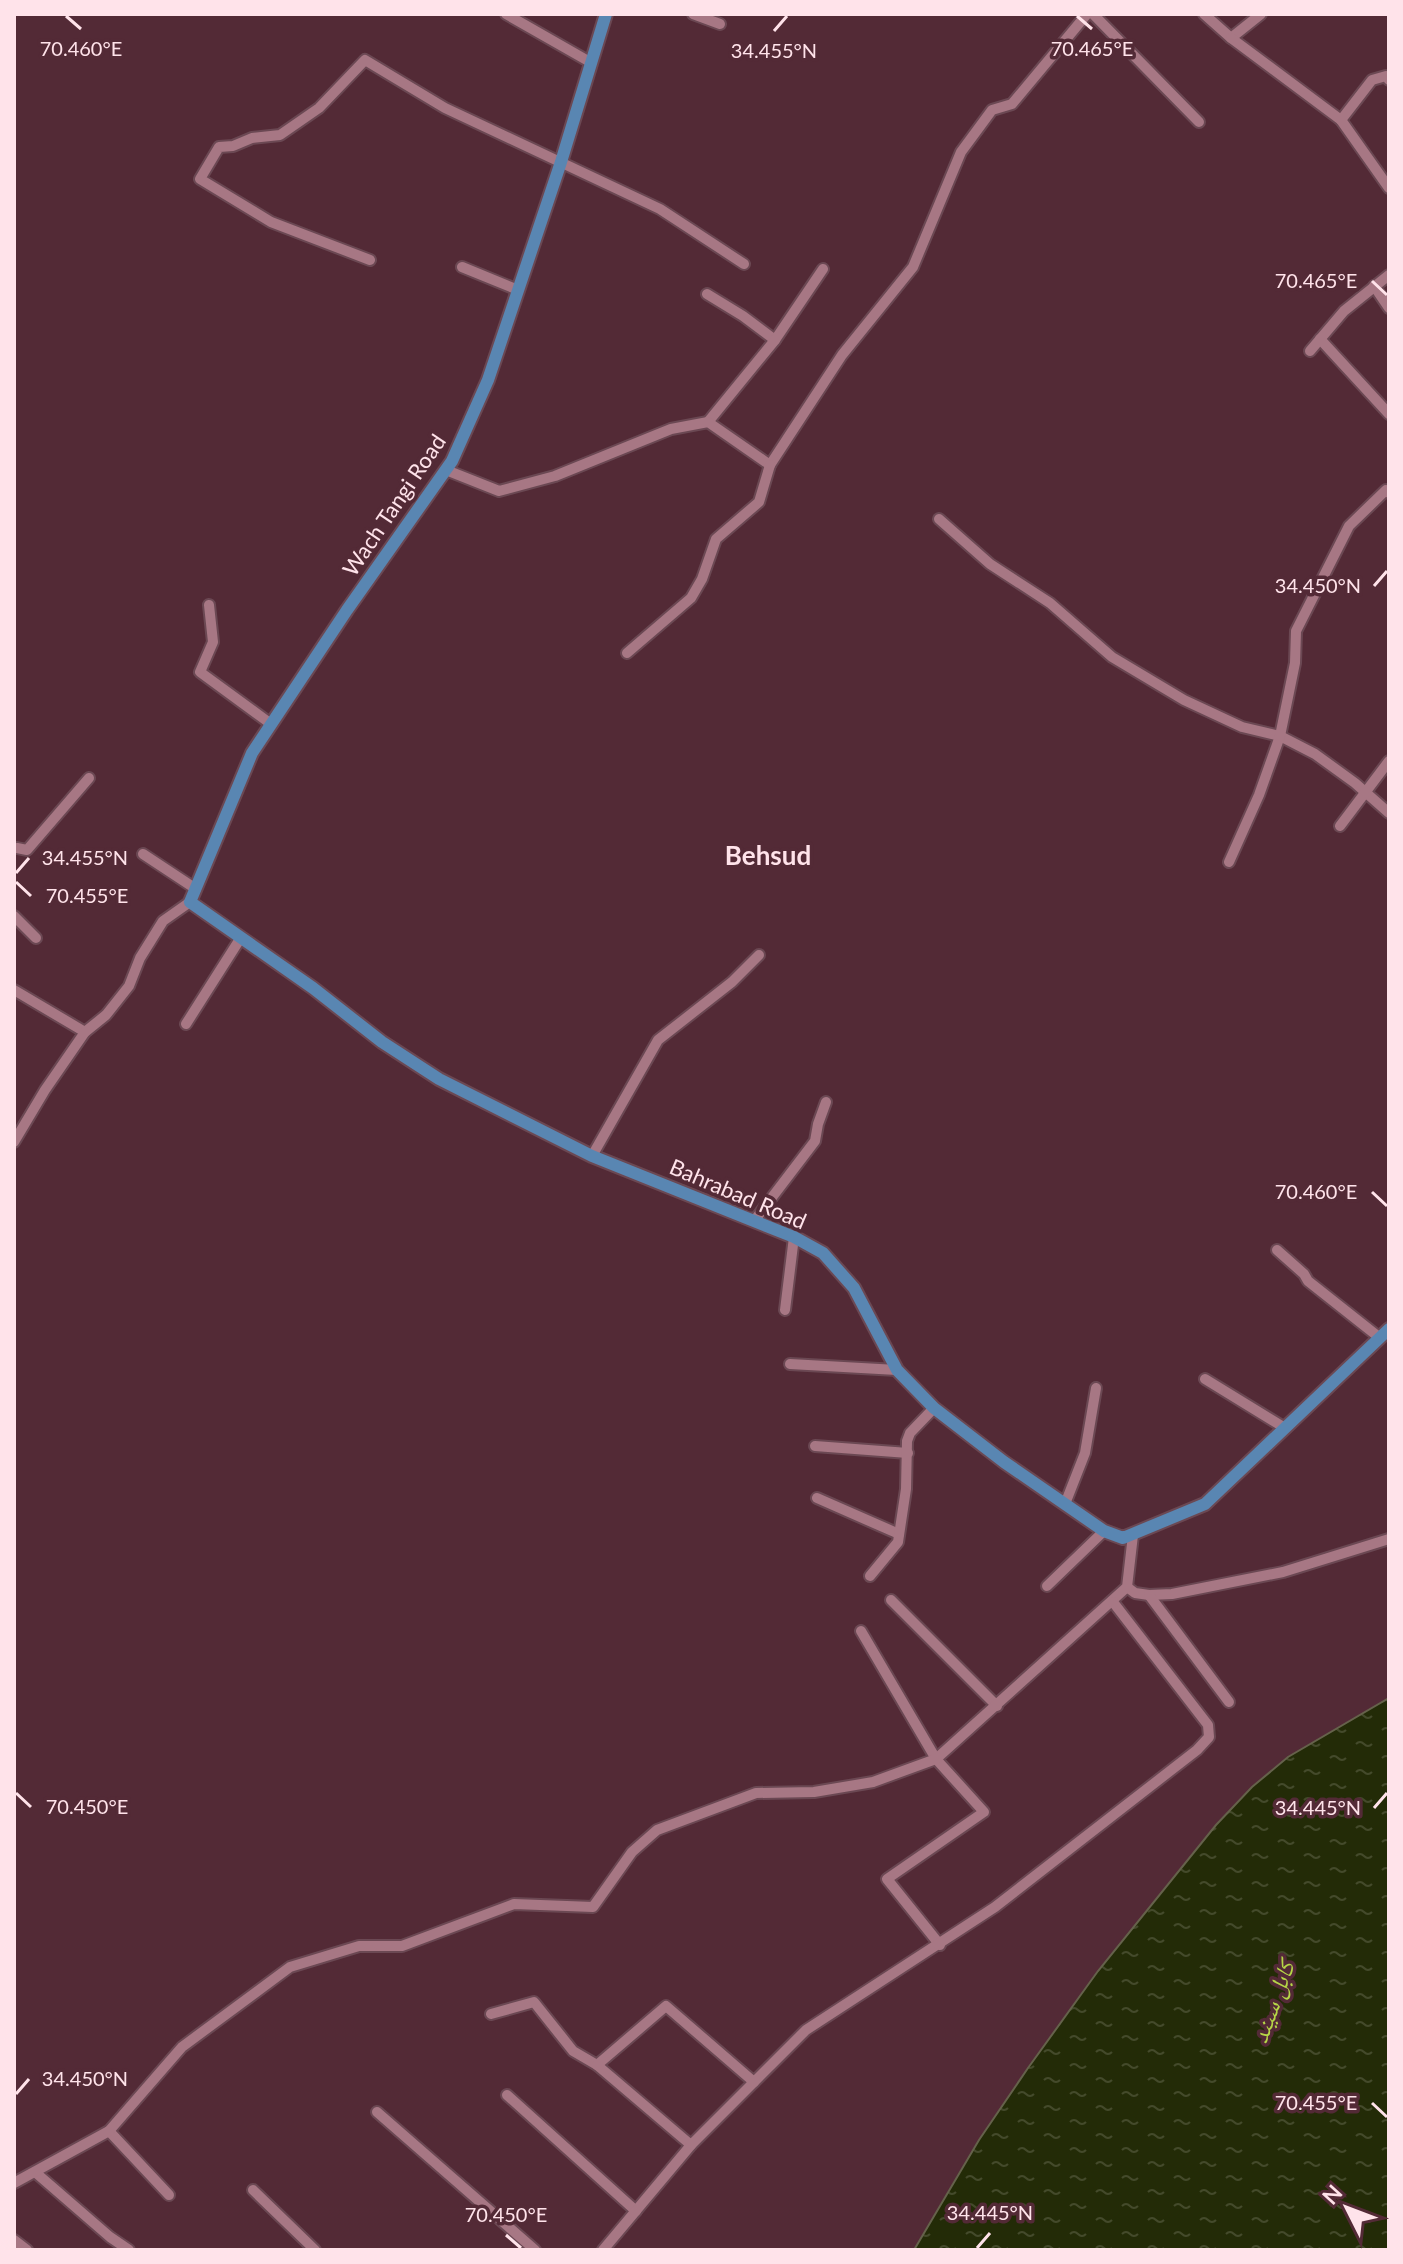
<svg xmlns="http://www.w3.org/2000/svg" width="1403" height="2264" viewBox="0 0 1403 2264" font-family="Lato,'Noto Naskh Arabic',sans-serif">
	<defs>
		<pattern id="water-ripples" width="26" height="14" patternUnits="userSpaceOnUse" patternTransform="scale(2)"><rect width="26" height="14" fill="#232b07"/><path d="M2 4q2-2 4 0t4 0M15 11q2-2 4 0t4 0" fill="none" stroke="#444a2b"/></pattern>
	</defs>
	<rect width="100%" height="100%" fill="#532a36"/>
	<!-- water -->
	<path fill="url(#water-ripples)" stroke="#65624b" stroke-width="2" d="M 1389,1698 L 1389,2250 L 914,2250 L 979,2140 L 1028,2068 L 1098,1971 L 1216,1825 L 1252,1787 L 1288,1757 Z"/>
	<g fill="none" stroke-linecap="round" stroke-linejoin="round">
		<defs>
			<g id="minor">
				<path d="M 506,14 L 590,62"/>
				<path d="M 693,14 L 720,24"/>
				<path d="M 1093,14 L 1199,122"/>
				<path d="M 1204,14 L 1231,38 L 1261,14"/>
				<path d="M 1231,38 L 1341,120"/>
				<path d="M 1389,80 L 1386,76 L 1372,80 L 1341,120 L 1389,188"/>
				<path d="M 370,260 L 271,222 L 200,179 L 219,147 L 233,146 L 252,138 L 280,135 L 319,108 L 365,60 L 445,108 L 660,209 L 744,264"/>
				<path d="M 462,267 L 518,290"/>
				<path d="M 1374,286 L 1389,308"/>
				<path d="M 707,294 L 743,316 L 775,340"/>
				<path d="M 1320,339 L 1389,414"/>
				<path d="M 1310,351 L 1344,311 L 1389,275"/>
				<path d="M 708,422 L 775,340 L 823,269"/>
				<path d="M 446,470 L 499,491 L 555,476 L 671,429 L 708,422 L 770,465 L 842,355 L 913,267 L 961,152 L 992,110 L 1012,104 L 1087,14"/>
				<path d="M 939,519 L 990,564 L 1050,603 L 1112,657 L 1184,700 L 1242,727 L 1280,736 L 1315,754 L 1355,783 L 1389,813"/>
				<path d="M 209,605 L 213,642 L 200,672 L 271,724"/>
				<path d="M 627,653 L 691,598 L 702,579 L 716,539 L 759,502 L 770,465"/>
				<path d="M 1340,826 L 1389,761"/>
				<path d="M 17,848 L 27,850 L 89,778"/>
				<path d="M 143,854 L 196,889"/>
				<path d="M 1229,862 L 1259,795 L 1280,736 L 1295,663 L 1296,631 L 1349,526 L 1386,490 L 1389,493"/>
				<path d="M 14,916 L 36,938"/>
				<path d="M 14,990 L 85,1032"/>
				<path d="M 186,1024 L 240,939"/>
				<path d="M 14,1142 L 45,1090 L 85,1032 L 106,1015 L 129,986 L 140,958 L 163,921 L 190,902"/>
				<path d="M 592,1156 L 658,1040 L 732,982 L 759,955"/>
				<path d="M 754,1221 L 815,1141 L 818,1124 L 826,1102"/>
				<path d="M 1277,1250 L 1304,1274 L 1308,1281 L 1380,1338"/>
				<path d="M 785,1310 L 794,1237"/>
				<path d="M 790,1364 L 897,1370"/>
				<path d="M 1205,1379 L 1285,1428"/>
				<path d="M 815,1446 L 908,1453"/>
				<path d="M 817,1498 L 899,1534"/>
				<path d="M 1065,1504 L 1085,1453 L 1096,1388"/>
				<path d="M 870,1576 L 898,1542 L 906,1489 L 907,1441 L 910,1433 L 934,1408"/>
				<path d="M 1047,1586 L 1104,1531"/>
				<path d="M 1127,1587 L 1135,1593 L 1149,1595 L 1172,1594 L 1283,1572 L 1389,1539"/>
				<path d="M 1149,1595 L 1229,1702"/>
				<path d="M 891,1600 L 997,1706"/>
				<path d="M 861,1631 L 936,1759 L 984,1812 L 887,1879 L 940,1945"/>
				<path d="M 491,2014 L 534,2002 L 573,2051 L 597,2065 L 691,2145"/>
				<path d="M 597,2065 L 666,2006 L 754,2082"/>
				<path d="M 507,2095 L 636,2211"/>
				<path d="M 377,2112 L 535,2250"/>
				<path d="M 109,2131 L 169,2195"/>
				<path d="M 35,2172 L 110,2237 L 129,2250"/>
				<path d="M 14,2183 L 109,2131 L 182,2047 L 290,1967 L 359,1946 L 402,1946 L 514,1904 L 593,1907 L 632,1852 L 657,1830 L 756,1793 L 814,1792 L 873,1782 L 936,1759 L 1127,1587 L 1133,1535"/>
				<path d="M 253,2190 L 315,2250"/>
				<path d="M 14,2240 L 27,2250"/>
				<path d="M 603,2250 L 691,2145 L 806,2030 L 995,1907 L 1197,1750 L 1209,1737 L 1208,1725 L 1113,1602"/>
			</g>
			<path id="major" d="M 606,14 L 561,162 L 488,380 L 452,461 L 347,610 L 252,753 L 190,902 L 313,988 L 382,1042 L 439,1079 L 592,1156 L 794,1237 L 823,1253 L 854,1288 L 897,1370 L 934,1408 L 1004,1462 L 1104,1531 L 1123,1538 L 1205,1504 L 1389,1329"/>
		</defs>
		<!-- minor casing -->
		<use href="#minor" stroke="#6b4853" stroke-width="14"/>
		<!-- major casing -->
		<use href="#major" stroke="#6b4853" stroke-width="16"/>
		<!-- minor -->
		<use href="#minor" stroke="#a77784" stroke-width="10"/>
		<!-- major -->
		<use href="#major" stroke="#5986b2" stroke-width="12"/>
	</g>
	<!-- ticks -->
	<path fill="none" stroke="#ffe3ea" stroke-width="3" d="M 66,16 L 81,29M 1077,16 L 1092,29M 774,31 L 787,16M 1372,281 L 1387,295M 1374,586 L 1387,571M 16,873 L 29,858M 16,882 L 31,896M 1372,1192 L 1387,1206M 16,1793 L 31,1807M 1374,1808 L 1387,1793M 16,2094 L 29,2079M 1372,2103 L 1387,2117M 506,2235 L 521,2248M 977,2248 L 990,2233"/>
	<g text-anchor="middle" stroke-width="7" stroke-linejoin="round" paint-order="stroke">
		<!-- street labels -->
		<g font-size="22" fill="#ffe3ea" stroke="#532a36">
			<text transform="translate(394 505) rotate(-56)" y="8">Wach Tangi Road</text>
			<text transform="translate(738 1194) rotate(23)" y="8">Bahrabad Road</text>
		</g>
		<!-- water labels -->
		<g font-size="24" font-style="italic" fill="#b6d647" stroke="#532a36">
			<text transform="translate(1273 2002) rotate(-70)" y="8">کابل سيند</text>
		</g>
		<!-- quarter labels -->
		<g font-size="26" font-weight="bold" fill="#ffe3ea" stroke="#532a36">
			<text x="768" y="865">Behsud</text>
		</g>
	</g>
	<g font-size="20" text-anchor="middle" fill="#ffe3ea" stroke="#532a36" stroke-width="7" stroke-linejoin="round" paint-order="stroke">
		<text x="81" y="56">70.460°E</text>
		<text x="1092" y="56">70.465°E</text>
		<text x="774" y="58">34.455°N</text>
		<text x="1316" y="288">70.465°E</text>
		<text x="1318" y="593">34.450°N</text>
		<text x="85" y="865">34.455°N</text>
		<text x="87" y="903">70.455°E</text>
		<text x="1316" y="1199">70.460°E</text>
		<text x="87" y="1814">70.450°E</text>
		<text x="1318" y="1815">34.445°N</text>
		<text x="85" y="2086">34.450°N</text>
		<text x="1316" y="2110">70.455°E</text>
		<text x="990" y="2220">34.445°N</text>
		<text x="506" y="2222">70.450°E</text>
	</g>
	<!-- border -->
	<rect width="1403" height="2264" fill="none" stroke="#ffe3ea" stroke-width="32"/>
	<!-- north arrow -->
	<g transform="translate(1347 2208) rotate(312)" stroke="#532a36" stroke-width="6" paint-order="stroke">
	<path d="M0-6L14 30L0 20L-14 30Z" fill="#ffe3ea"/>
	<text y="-12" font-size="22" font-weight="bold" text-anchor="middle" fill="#ffe3ea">N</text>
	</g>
</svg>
